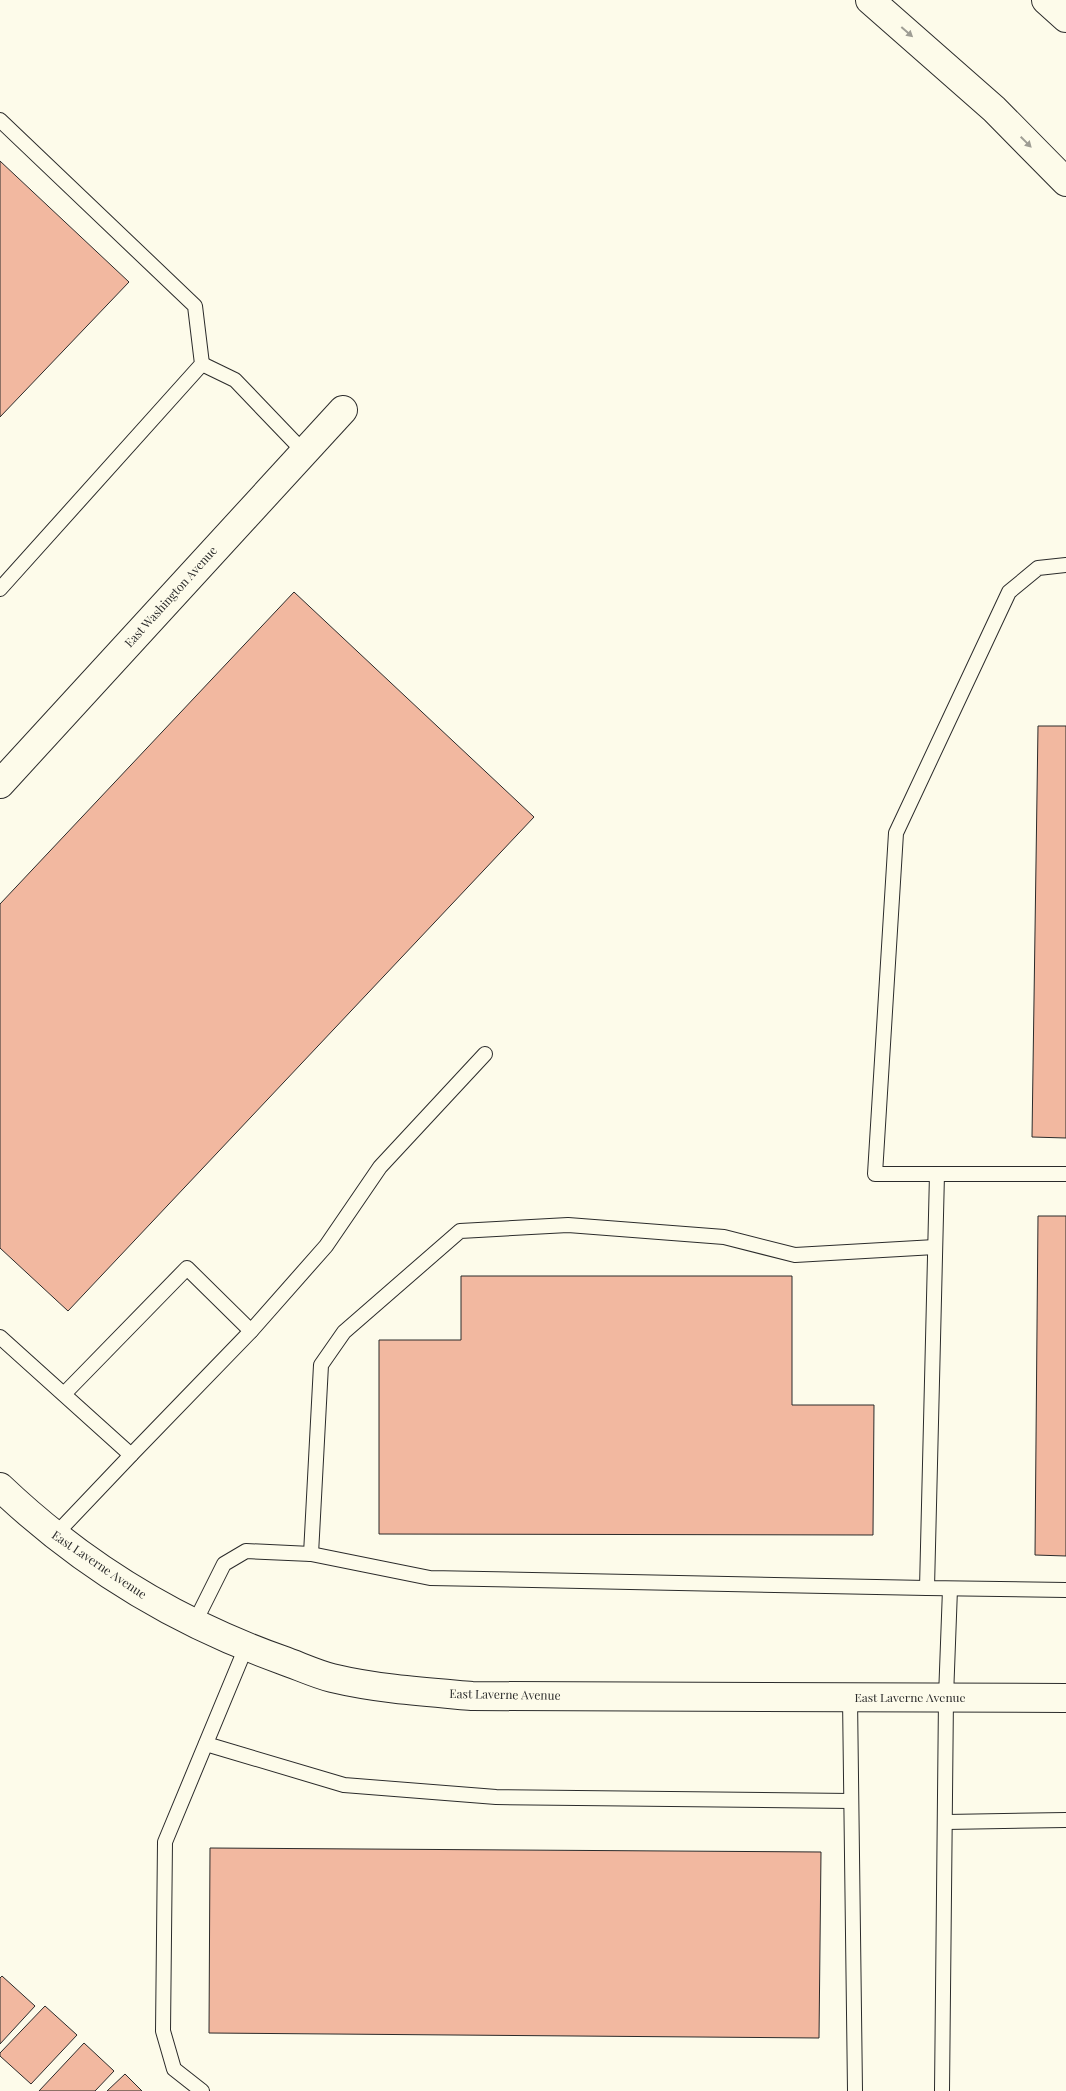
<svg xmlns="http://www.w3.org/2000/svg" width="1066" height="2091" viewBox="0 0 1066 2091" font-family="'Playfair Display',serif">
	<rect width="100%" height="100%" fill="#fdfbea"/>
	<!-- building -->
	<g fill="#f2b8a0" stroke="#2b2b2b">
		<path d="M 0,161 L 129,282 L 0,417 Z"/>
		<path d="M 294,592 L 534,817 L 68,1311 L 0,1248 L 0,904 Z"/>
		<path d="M 1038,726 L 1066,726 L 1066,1138 L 1032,1137 Z"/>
		<path d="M 1038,1216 L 1066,1216 L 1066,1556 L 1035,1555 Z"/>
		<path d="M 461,1276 L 792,1276 L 792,1405 L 874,1405 L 873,1535 L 379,1534 L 379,1340 L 461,1340 Z"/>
		<path d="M 210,1848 L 821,1852 L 819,2038 L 209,2033 Z"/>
		<path d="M 2,1976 L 35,2006 L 0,2044 L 0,1978 Z"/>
		<path d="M 45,2006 L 77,2035 L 31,2084 L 0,2056 L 0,2053 Z"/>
		<path d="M 84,2043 L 114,2071 L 95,2091 L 39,2091 Z"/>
		<path d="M 125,2074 L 142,2091 L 107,2091 Z"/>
	</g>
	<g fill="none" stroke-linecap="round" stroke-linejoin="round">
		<defs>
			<g id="lane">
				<path d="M 0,120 L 195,306 L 202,364 L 0,589"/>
				<path d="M 202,364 L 235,380 L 304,452"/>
				<path d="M 937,1174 L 875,1174 L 896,833 L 1009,592 L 1038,568 L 1066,565"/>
				<path d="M 1066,1174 L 937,1174 L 927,1588 L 1066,1590"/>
				<path d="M 0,1337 L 131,1455 L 54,1536"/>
				<path d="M 64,1394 L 187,1268 L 251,1331"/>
				<path d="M 131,1455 L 251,1331 L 326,1246 L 380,1167 L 485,1054"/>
				<path d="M 311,1554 L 321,1365 L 344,1332 L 460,1231 L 568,1225 L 724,1237 L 795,1255 L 935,1247"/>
				<path d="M 194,1624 L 224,1564 L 246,1551 L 311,1554 L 430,1578 L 927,1588"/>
				<path d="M 850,1698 L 855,2091"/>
				<path d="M 206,1744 L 344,1785 L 496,1797 L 851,1801"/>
				<path d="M 946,1822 L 1066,1820"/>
				<path d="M 202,2091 L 174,2069 L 163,2031 L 165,1842 L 246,1647"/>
				<path d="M 942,2091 L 946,1697 L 950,1589"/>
			</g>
			<g id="street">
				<path d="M 0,784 L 343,410"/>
				<path d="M 0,1487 C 82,1565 175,1622 282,1660 C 299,1666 316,1674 332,1678 C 378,1689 425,1692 472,1696 L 1066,1698"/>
			</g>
			<g id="highway">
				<path d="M 870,0 L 994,109 L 1066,182"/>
				<path d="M 1046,0 L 1066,18"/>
			</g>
		</defs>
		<!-- lane casing -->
		<use href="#lane" stroke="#2b2b2b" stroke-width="16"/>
		<!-- street casing -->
		<use href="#street" stroke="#2b2b2b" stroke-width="30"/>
		<!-- highway casing -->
		<use href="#highway" stroke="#2b2b2b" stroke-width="30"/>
		<!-- lane -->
		<use href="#lane" stroke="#fdfbea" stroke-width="14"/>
		<!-- street -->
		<use href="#street" stroke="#fdfbea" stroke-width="28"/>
		<!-- highway -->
		<use href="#highway" stroke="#fdfbea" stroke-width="28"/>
	</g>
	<!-- one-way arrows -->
	<defs><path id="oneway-solid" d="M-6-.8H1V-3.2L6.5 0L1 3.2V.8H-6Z" transform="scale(1.25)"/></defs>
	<g fill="#9e9d94">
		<use href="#oneway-solid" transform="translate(907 32) rotate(41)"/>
		<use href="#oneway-solid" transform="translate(1026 142) rotate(45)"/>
	</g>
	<g text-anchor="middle" stroke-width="4" stroke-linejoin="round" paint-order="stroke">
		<!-- street labels -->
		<g font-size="12" fill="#2b2b2b" stroke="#fdfbea">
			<text transform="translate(171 597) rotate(-48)" y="4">East Washington Avenue</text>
			<text transform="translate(99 1565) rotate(34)" y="4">East Laverne Avenue</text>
			<text transform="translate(505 1695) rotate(1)" y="4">East Laverne Avenue</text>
			<text x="910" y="1702">East Laverne Avenue</text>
		</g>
	</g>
</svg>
